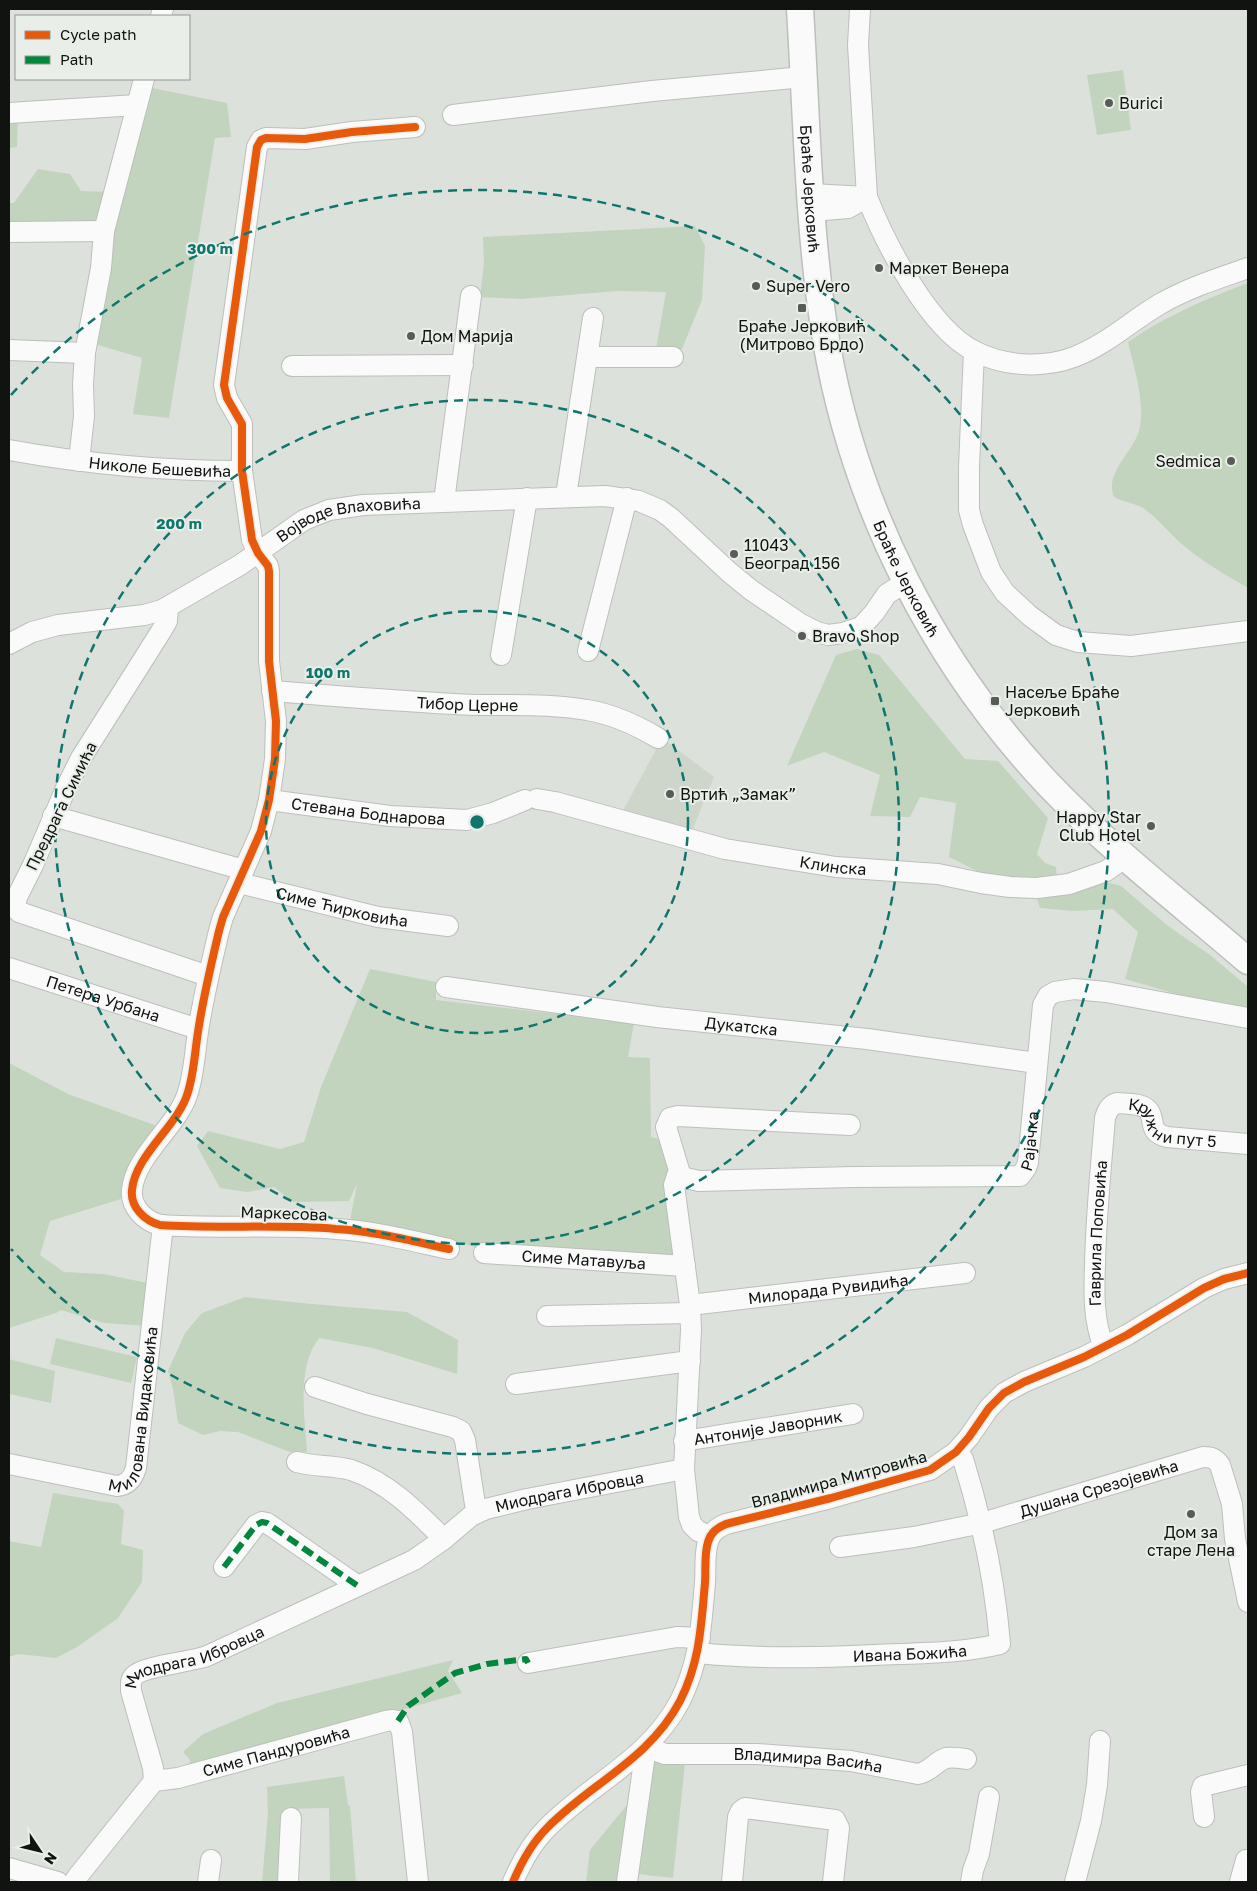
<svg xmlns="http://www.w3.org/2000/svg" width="1257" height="1891" viewBox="0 0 1257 1891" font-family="'Golos Text',sans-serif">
	<rect width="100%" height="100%" fill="#dde1dc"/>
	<!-- built -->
	<path fill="#ced6cc" d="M 662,738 L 714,777 L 692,831 L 623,811 Z"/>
	<!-- green -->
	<g fill="#c2d4bd">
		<path d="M 1123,70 L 1131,130 L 1097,135 L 1087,75 Z"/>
		<path d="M 142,86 L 227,103 L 231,137 L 215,138 L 169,418 L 133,414 L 142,358 L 88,342 L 104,232 L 9,232 L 9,203 L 14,203 L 38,169 L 70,174 L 81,191 L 114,192 Z"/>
		<path d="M 18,112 L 17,147 L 9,148 L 9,113 Z"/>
		<path d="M 695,226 L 705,246 L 702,300 L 682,349 L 656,349 L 666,292 L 617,291 L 521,299 L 480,297 L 484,262 L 483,237 Z"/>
		<path d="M 1248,283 L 1248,588 C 1226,575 1203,562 1183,545 C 1169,533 1159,519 1143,508 C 1135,503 1123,502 1114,497 C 1104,473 1133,452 1139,431 C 1146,404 1134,368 1128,342 C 1165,316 1206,299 1248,283 Z"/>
		<path d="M 857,649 L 879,655 L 965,759 L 998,761 L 1048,818 L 1037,854 L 1045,863 L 1056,867 L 1057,880 L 991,878 L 949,857 L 956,803 L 920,797 L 910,817 L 870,816 L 880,775 L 824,752 L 787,766 L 836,655 Z"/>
		<path d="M 1097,880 L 1121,886 L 1168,926 L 1210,955 L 1248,987 L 1248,1009 L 1221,1007 L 1125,979 L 1138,932 L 1113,909 L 1073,911 L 1040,908 L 1037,898 Z"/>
		<path d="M 370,969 L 436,982 L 436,1000 L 634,1023 L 628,1057 L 650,1058 L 651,1137 L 665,1141 L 673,1170 L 665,1178 L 681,1258 L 475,1247 L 440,1237 L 350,1221 L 357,1184 L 349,1201 L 293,1202 L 274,1187 L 247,1192 L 220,1188 L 197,1146 L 208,1131 L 280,1149 L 304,1142 L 321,1087 Z"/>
		<path d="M 9,1063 L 68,1094 L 160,1127 L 142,1157 L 121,1199 L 50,1221 L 40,1255 L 64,1272 L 103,1274 L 148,1283 L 146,1326 L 104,1323 L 61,1310 L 56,1313 L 9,1328 Z"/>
		<path d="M 245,1297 L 312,1304 L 407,1312 L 458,1340 L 457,1374 L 373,1348 L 319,1338 C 296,1368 305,1416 307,1452 L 290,1452 L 238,1432 L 220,1431 L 203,1435 L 178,1423 L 173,1389 L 168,1371 L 185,1333 L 202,1313 Z"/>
		<path d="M 56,1338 L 137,1357 L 131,1383 L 50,1364 Z"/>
		<path d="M 9,1359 L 55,1371 L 51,1403 L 9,1394 Z"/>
		<path d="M 53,1493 L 118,1504 L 124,1511 L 121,1544 L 143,1550 L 142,1582 L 118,1618 L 77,1647 L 56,1658 L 18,1654 L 9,1657 L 9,1541 L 41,1547 Z"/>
		<path d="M 453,1660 L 448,1671 L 462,1693 L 189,1769 L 190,1760 L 183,1752 L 203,1734 L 277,1703 Z"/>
		<path d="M 652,1758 L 685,1763 L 673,1878 L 629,1873 L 627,1882 L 586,1882 L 590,1850 L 631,1800 Z"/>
		<path d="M 344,1776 L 348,1805 L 350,1806 L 356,1882 L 330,1882 L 329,1808 L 286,1809 L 279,1882 L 262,1882 L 268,1813 L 267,1787 Z"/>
	</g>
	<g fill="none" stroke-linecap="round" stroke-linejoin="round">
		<defs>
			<g id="minor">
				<path d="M 860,9 L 858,45 L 867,197 C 885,243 929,328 974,351 C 1003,366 1042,369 1074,357 C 1106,345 1131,321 1160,304 C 1188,288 1219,278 1248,268"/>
				<path d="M 161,16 L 163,9"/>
				<path d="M 9,113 L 137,105"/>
				<path d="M 453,115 L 652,91 L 804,77"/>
				<path d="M 415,127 L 352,132 L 305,139 L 266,138 L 261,140 L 257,147 L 224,385 L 227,398 L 242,424 L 242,471 L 252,540 L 258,553 L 268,566 L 269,571 L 269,661 L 276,721 L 275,759 L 269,800 L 261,831 L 223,917 L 219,931 C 211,965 203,998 198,1032 C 195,1051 194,1073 188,1092 C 179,1125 135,1155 132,1190 C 130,1207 145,1221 160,1225 C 219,1229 278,1224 336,1229 C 374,1231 412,1241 449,1249"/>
				<path d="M 811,194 L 867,197"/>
				<path d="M 812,211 L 848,208 L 867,197"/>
				<path d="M 9,232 L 104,231"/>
				<path d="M 9,350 L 85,353"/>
				<path d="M 974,351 L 969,467 L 969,510 L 973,525 L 991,572 L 1005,593 L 1030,616 L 1056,635 L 1078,642 L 1131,646 L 1248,631"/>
				<path d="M 587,357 L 673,357"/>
				<path d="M 292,366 L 463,365"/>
				<path id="s1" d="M 9,450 C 86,464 164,471 242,471"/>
				<path d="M 79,461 L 84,416 L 83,384 L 85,353 L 101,268 L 104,231 L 144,79"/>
				<path d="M 566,496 L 593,318"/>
				<path d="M 444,501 L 471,296"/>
				<path d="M 168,607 L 167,621 L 160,633 L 81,758 L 66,788 L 33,865 L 17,897 L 15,908 L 19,912 L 208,976"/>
				<path id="s2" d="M 9,644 L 32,632 L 58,625 L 144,615 L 162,610 L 240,565 L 304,520 L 329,510 L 363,505 L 605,496 L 639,501 L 660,510 L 671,518 L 729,572 L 751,590 L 801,624 L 817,632 L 828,635 L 843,633 L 861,627 L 874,613 L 887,594 L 906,582"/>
				<path d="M 588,651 L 627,498"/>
				<path d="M 501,655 L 527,498"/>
				<path id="s3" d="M 272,691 C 333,696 393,701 454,704 C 498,707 544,702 587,710 C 613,714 636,725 658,738"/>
				<path id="s4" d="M 537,799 L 555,802 L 725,849 L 836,867 L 938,874 L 981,883 L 1010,887 L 1037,888 L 1069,884 L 1106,871 L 1126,857"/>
				<path id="s5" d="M 269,800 L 390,816 L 467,820 L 493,813 L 525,800"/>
				<path d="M 53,816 L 244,870"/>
				<path id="s6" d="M 239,883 L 378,917 L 448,926"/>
				<path id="s7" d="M 9,968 L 198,1029"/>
				<path id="s8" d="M 446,987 L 657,1017 L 867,1039 L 1037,1063"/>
				<path id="s9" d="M 677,1176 L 699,1181 L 853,1177 L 1020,1176 L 1026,1168 L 1028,1162 L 1043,1005 L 1048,996 L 1055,992 L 1074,989 L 1106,992 L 1248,1018"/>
				<path id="s10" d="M 484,1253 L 685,1266"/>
				<path id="s11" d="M 690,1305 L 965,1273"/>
				<path d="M 547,1316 L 690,1313"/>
				<path id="s12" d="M 1104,1347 C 1093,1320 1094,1293 1095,1264 C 1096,1215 1101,1166 1105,1118 C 1107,1111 1111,1104 1118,1103 C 1126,1104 1140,1103 1147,1109 C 1157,1118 1146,1132 1167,1137 L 1248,1144"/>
				<path d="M 516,1384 L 690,1361"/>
				<path d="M 315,1387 L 367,1404 L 453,1427 L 461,1431 L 465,1440 L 475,1504 L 478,1512"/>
				<path id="s13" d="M 684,1441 L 853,1414"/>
				<path d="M 297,1462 C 315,1467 333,1465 351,1470 C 388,1482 417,1512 444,1539"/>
				<path id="s14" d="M 9,1464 L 117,1486 C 128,1485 133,1478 136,1468 L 163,1225"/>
				<path d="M 710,1536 L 698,1531 L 692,1525 L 689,1517 L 684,1469 L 691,1330 L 690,1305 L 674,1185 L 679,1170 L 666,1127 L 670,1118 L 678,1116 L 850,1125"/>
				<path id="s15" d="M 840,1547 L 914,1537 L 982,1523 L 1203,1457 C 1211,1457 1215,1458 1220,1465 L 1232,1504 L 1235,1539 L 1248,1602"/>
				<path d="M 224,1567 L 256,1525 L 262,1522 L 267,1523 L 358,1586"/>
				<path id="s16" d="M 698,1653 C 756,1659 816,1658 874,1655 C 916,1653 959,1654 1000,1644 C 995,1581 982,1520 963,1459 L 956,1452"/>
				<path d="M 528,1663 L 677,1637 L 700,1638"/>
				<path id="s17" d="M 154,1781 L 178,1778 L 386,1721 L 393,1720 L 398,1721 L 402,1732 L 418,1882"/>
				<path d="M 1204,1817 L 1201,1792 L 1203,1786 L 1248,1775"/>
				<path d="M 9,1868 L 58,1882"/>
				<path id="s18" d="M 74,1882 L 78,1876 L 154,1781 L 153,1768 L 131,1691 C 131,1685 130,1680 134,1676 C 143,1666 191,1662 207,1656 L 414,1560 L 444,1539 L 471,1516 L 486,1509 L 527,1499 L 684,1469"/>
				<path d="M 208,1882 L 211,1860"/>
				<path d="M 288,1882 L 291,1818"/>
				<path d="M 513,1882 C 521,1863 532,1843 547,1828 C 591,1783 649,1760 680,1701 C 700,1661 701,1627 705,1583 C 706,1570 704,1555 708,1542 C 711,1532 717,1528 726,1524 L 831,1498 L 930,1470 L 956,1452 L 969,1437 L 989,1408 L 1004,1393 L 1024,1382 L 1084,1357 L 1127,1335 L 1204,1288 L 1224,1279 L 1248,1273"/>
				<path id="s19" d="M 627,1882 L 646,1747 L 665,1754 L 757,1754 L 851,1761 L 918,1774 C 930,1772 935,1762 946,1758 C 953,1757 960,1758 966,1759"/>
				<path d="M 732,1882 L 738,1817 L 741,1811 L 745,1808 L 835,1820 L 839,1828 L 833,1882"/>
				<path d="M 971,1882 L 973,1870 L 979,1854 L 989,1797"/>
				<path d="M 1075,1882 L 1091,1821 L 1097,1785 L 1100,1741"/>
				<path d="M 1240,1882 L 1246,1860"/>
			</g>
			<g id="major">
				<path id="s20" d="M 800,9 C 807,121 808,235 827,346 C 856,510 935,664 1049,785 C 1110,849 1182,904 1248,961"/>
			</g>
		</defs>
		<!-- minor casing -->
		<use href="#minor" stroke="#bcbfbb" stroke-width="22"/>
		<!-- major casing -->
		<use href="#major" stroke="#bcbfbb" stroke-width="29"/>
		<!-- minor -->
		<use href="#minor" stroke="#fafafa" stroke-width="20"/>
		<!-- major -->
		<use href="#major" stroke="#fafafa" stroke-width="26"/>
		<!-- quiet -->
		<g stroke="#00873e" stroke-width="6" stroke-dasharray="12 6" stroke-linecap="butt">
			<path d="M 224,1567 L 256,1525 L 262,1522 L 267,1523 L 358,1586"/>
			<path d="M 398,1721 L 408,1706 L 455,1673 L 487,1664 L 526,1659 L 528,1663"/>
		</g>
		<defs>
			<g id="cycleway">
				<path d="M 415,127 L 352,132 L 305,139 L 266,138 L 261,140 L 257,147 L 224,385 L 227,398 L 242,424 L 242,471 L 252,540 L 258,553 L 268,566 L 269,571 L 269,661 L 276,721 L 275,759 L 269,800 L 261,831 L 223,917 L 219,931 C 211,965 203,998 198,1032 C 195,1051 194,1073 188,1092 C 179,1125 135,1155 132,1190 C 130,1207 145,1221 160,1225 C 219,1229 278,1224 336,1229 C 374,1231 412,1241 449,1249"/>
				<path d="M 513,1882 C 521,1863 532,1843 547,1828 C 591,1783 649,1760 680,1701 C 700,1661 701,1627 705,1583 C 706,1570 704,1555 708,1542 C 711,1532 717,1528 726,1524 L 831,1498 L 930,1470 L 956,1452 L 969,1437 L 989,1408 L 1004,1393 L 1024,1382 L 1084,1357 L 1127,1335 L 1204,1288 L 1224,1279 L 1248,1273"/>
			</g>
		</defs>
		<!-- cycleway casing -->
		<use href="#cycleway" stroke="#e9efe8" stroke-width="11"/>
		<!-- cycleway -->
		<use href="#cycleway" stroke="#e8590c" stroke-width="8"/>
	</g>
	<!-- distance rings -->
	<g fill="none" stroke="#0f766e" stroke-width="2.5" stroke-dasharray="9 6">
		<circle cx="477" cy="822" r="211"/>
		<circle cx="477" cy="822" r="422"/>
		<path d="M11 395A632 632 0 1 1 11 1249"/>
	</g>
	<!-- markers -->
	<g fill="#585b57" stroke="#e9efe8" stroke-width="2">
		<circle cx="1109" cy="103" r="5"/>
		<circle cx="879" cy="268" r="5"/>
		<circle cx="756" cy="286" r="5"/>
		<rect x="797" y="303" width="10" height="10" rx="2.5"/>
		<circle cx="411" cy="336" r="5"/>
		<circle cx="1231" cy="461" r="5"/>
		<circle cx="734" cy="554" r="5"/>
		<circle cx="802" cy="636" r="5"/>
		<rect x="990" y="696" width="10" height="10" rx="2.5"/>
		<circle cx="670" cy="794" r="5"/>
		<circle cx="1151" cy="826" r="5"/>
		<circle cx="1191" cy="1514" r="5"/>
	</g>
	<g text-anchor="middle" stroke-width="4" stroke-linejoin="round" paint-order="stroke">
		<!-- poi labels -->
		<g font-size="16" fill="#111310" stroke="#e9efe8" text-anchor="start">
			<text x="1119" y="109">Burici</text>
			<text x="889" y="274">Маркет Венера</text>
			<text x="766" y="292">Super Vero</text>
			<text x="802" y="332" text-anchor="middle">Браће Јерковић<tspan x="802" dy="18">(Митрово Брдо)</tspan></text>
			<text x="421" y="342">Дом Марија</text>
			<text x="1221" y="467" text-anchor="end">Sedmica</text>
			<text x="744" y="551">11043<tspan x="744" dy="18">Београд 156</tspan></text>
			<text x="812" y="642">Bravo Shop</text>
			<text x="1005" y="698">Насеље Браће<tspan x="1005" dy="18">Јерковић</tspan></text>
			<text x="680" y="800">Вртић „Замак”</text>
			<text x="1141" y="823" text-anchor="end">Happy Star<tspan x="1141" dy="18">Club Hotel</tspan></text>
			<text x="1191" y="1538" text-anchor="middle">Дом за<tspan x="1191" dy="18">старе Лена</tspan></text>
		</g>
		<!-- street labels -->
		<g font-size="16" fill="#111310" stroke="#e9efe8">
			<text dy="6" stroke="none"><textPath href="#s20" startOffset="180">Браће Јерковић</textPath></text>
			<text dy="6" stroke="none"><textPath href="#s1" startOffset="152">Николе Бешевића</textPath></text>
			<text dy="6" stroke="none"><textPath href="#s2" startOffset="370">Војводе Влаховића</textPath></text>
			<text dy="6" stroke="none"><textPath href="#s20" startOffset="585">Браће Јерковић</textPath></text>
			<text dy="6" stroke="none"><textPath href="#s3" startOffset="196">Тибор Церне</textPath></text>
			<text transform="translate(61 806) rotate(-64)" y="6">Предрага Симића</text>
			<text dy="6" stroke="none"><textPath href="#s5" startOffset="100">Стевана Боднарова</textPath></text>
			<text dy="6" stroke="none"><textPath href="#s4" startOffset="304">Клинска</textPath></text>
			<text dy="6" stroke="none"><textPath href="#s6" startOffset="106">Симе Ћирковића</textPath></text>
			<text dy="6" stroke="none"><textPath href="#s7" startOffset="99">Петера Урбана</textPath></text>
			<text dy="6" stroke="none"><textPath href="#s8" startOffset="298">Дукатска</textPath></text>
			<text dy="6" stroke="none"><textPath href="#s12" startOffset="315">Кружни пут 5</textPath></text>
			<text dy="6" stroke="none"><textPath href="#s9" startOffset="381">Рајачка</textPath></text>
			<text transform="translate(284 1213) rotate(2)" y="6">Маркесова</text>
			<text dy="6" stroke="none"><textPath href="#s12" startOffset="115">Гаврила Поповића</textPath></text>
			<text dy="6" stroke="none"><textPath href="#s10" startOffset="100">Симе Матавуља</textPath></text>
			<text dy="6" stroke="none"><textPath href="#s11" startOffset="139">Милорада Рувидића</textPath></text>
			<text dy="6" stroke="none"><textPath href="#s14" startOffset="191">Милована Видаковића</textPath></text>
			<text dy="6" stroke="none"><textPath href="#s13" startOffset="85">Антоније Јаворник</textPath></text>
			<text transform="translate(839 1479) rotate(-15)" y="6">Владимира Митровића</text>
			<text dy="6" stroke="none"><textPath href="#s15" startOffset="266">Душана Срезојевића</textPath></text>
			<text dy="6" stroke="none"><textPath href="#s18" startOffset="716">Миодрага Ибровца</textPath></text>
			<text dy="6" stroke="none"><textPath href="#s16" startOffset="212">Ивана Божића</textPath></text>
			<text dy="6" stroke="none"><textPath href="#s18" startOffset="300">Миодрага Ибровца</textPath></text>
			<text dy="6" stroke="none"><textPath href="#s17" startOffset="126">Симе Пандуровића</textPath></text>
			<text dy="6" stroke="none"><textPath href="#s19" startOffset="300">Владимира Васића</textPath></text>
		</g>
	</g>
	<circle cx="477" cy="822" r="8" fill="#0f766e" stroke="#e9efe8" stroke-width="2.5"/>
	<g font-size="15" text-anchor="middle" font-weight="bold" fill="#0f766e" stroke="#e9efe8" stroke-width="4" stroke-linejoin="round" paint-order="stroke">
		<text x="210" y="254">300 m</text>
		<text x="179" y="529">200 m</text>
		<text x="328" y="678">100 m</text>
	</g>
	<!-- border -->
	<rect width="1257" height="1891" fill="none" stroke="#111310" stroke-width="20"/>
	<!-- legend -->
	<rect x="15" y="15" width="175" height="65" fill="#e9efe8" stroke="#939792"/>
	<rect x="25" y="31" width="25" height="8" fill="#e8590c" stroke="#939792"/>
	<text x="60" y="40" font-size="15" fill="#111310">Cycle path</text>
	<rect x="25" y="56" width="25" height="8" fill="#00873e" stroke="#939792"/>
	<text x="60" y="65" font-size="15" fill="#111310">Path</text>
	<!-- north arrow -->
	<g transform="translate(40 1851) rotate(125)" stroke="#e9efe8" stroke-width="4" paint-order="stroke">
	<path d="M0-4L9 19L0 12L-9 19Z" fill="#111310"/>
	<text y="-8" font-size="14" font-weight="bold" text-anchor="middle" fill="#111310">N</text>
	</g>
</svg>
